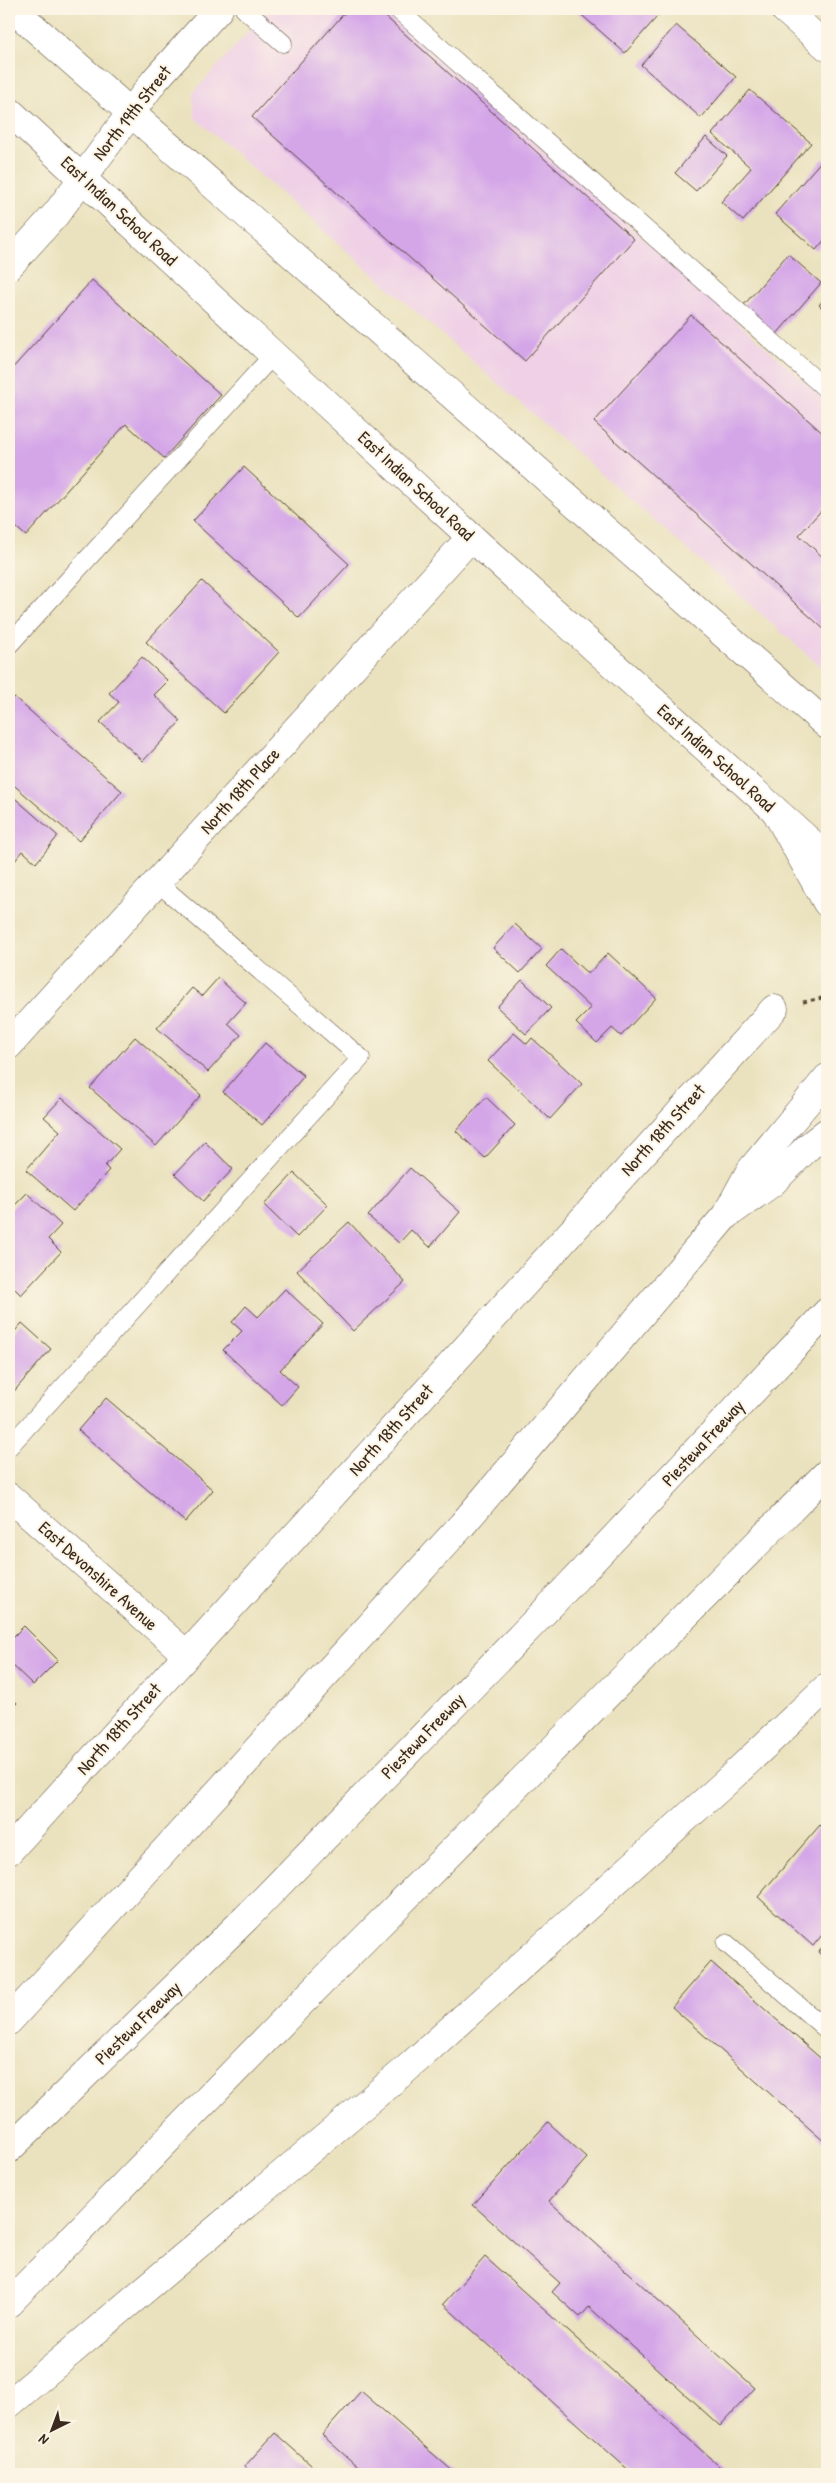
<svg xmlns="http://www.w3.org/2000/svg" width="836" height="2483" viewBox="0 0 836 2483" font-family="'Patrick Hand',sans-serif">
	<rect width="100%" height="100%" fill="#fcf5e5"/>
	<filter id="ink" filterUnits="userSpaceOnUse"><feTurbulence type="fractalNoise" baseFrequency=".02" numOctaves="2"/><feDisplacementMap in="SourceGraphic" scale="10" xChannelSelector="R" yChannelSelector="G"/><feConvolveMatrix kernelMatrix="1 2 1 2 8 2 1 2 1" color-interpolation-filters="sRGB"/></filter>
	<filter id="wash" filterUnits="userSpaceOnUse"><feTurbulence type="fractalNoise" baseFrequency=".0096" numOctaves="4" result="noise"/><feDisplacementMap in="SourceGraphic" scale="20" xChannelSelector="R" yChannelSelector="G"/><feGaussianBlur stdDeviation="1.12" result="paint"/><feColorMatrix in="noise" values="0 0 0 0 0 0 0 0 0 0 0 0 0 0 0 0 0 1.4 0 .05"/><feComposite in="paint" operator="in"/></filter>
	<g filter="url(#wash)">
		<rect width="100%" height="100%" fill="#eae2be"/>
		<!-- built -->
		<path fill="#efd0e6" d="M 269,9 L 385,9 L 827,401 L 827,672 L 195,118 L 193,93 Z"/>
		<g id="blocks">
			<!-- building -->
			<g fill="#d4a6e8">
				<path d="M 348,9 L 377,9 L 634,239 L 525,361 L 252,117 Z"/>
				<path d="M 575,9 L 664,9 L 625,53 Z"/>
				<path d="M 676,25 L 736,77 L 701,118 L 641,65 Z"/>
				<path d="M 750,90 L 811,143 L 743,221 L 721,202 L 751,168 L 712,134 Z"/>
				<path d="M 706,137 L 727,156 L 696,191 L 675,173 Z"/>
				<path d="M 823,159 L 827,162 L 827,237 L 816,250 L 775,214 Z"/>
				<path d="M 788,254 L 821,283 L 776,335 L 743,306 Z"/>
				<path d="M 92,280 L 221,395 L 164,458 L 126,424 L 26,536 L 9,521 L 9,372 Z"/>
				<path d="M 827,296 L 827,312 L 819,305 Z"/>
				<path d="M 691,315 L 827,437 L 827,504 L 799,535 L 827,561 L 827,632 L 594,422 Z"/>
				<path d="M 244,467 L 349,564 L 299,618 L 193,521 Z"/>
				<path d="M 202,581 L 279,652 L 224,713 L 146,642 Z"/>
				<path d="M 142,657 L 168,681 L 154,695 L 181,721 L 143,761 L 100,722 L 119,702 L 109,693 Z"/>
				<path d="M 14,697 L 122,791 L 79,841 L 9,781 L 9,703 Z"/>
				<path d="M 9,793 L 58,836 L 36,863 L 23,851 L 9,868 Z"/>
				<path d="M 515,924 L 542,949 L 520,973 L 493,948 Z"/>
				<path d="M 561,949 L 588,974 L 608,953 L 656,998 L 621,1036 L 612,1028 L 597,1043 L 576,1023 L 591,1008 L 546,966 Z"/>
				<path d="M 218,978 L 246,1003 L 228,1023 L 241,1035 L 208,1072 L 157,1028 L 192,988 L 202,996 Z"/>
				<path d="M 522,980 L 551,1008 L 526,1034 L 497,1007 Z"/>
				<path d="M 514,1033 L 527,1044 L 532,1038 L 582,1084 L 550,1119 L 488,1061 Z"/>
				<path d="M 135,1037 L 201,1095 L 156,1146 L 90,1088 Z"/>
				<path d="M 265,1043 L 304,1076 L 262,1125 L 223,1092 Z"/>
				<path d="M 486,1097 L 515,1125 L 485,1158 L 456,1131 Z"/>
				<path d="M 62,1098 L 120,1149 L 105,1166 L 109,1170 L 73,1211 L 26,1170 L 60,1131 L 44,1117 Z"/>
				<path d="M 205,1142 L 233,1169 L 203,1201 L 175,1174 Z"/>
				<path d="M 410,1168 L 460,1212 L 430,1247 L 411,1230 L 399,1243 L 368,1216 Z"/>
				<path d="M 294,1173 L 328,1205 L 297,1237 L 264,1205 Z"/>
				<path d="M 27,1193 L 61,1225 L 48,1239 L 61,1252 L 21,1295 L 9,1283 L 9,1209 L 10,1210 Z"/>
				<path d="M 349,1222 L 405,1282 L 353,1331 L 297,1271 Z"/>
				<path d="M 285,1289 L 323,1324 L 280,1370 L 298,1387 L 282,1405 L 223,1350 L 242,1331 L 232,1322 L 246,1306 L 258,1317 Z"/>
				<path d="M 22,1323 L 51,1349 L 9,1397 L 9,1338 Z"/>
				<path d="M 106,1398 L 213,1490 L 185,1522 L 78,1430 Z"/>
				<path d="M 24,1626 L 58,1660 L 33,1685 L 9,1662 L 9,1641 Z"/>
				<path d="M 9,1695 L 17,1703 L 9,1711 Z"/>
				<path d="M 820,1825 L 827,1831 L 827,1929 L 813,1946 L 758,1897 Z"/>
				<path d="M 827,1942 L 827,1960 L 818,1952 Z"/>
				<path d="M 711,1962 L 827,2064 L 827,2144 L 672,2007 Z"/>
				<path d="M 548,2122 L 587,2158 L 549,2201 L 755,2388 L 720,2426 L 589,2307 L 580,2317 L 552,2292 L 560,2283 L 473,2205 Z"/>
				<path d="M 485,2257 L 728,2474 L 633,2474 L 443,2304 Z"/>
				<path d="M 361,2391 L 456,2474 L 366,2474 L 322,2435 Z"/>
				<path d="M 275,2433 L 321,2474 L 253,2474 L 244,2467 Z"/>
			</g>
		</g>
	</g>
	<g filter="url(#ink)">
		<use href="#blocks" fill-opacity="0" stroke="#554636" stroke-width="1"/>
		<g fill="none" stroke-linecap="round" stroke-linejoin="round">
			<defs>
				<g id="lane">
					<path d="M 244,9 L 283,43"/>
					<path d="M 397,9 L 827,390"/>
					<path d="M 9,645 L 274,354"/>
					<path d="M 9,1447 L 361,1058 L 157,882"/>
					<path d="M 726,1943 L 827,2030"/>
				</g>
				<g id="street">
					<path d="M 784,9 L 827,47"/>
					<path d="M 9,266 L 56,214 L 155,80 L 219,9"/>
					<path d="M 9,1045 L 471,537"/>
					<path d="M 9,1497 L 186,1654"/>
					<path d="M 9,1851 L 774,1009"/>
				</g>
				<g id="secondary">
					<path d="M 13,9 L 827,725"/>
					<path d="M 9,111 L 471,537 L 827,857"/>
				</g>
				<g id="highway">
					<path d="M 776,812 L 827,903"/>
					<path d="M 731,1212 L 772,1183 L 808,1147 L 827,1132"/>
					<path d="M 9,2021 L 462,1525 L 726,1215 L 750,1171 L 827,1078"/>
					<path d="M 9,2149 L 246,1918 L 547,1609 L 827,1312"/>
					<path d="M 9,2303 L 299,2005 L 827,1473"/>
					<path d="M 9,2404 L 403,2072 L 724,1784 L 827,1687"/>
				</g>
			</defs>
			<!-- lane casing -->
			<use href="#lane" stroke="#554636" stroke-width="19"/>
			<!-- street casing -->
			<use href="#street" stroke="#554636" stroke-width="29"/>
			<!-- secondary casing -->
			<use href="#secondary" stroke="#554636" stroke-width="29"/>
			<!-- highway casing -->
			<use href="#highway" stroke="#554636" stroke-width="29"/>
			<!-- path -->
			<path stroke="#554636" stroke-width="3" stroke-dasharray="4 4" stroke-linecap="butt" d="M 803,1002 L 827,997"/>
			<!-- lane -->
			<use href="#lane" stroke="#fff" stroke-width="18"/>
			<!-- street -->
			<use href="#street" stroke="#fff" stroke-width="28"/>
			<!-- secondary -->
			<use href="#secondary" stroke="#fff" stroke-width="28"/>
			<!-- highway -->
			<use href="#highway" stroke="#fff" stroke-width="28"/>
		</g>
	</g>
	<g text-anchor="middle" stroke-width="4" stroke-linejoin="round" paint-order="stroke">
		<!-- street labels -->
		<g font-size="18" fill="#3b2a1e" stroke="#fcf5e5">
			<text transform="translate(132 113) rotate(-52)" y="6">North 19th Street</text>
			<text transform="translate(119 211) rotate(43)" y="6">East Indian School Road</text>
			<text transform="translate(416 486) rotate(43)" y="6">East Indian School Road</text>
			<text transform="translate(716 758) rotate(42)" y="6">East Indian School Road</text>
			<text transform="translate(240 791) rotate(-48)" y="6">North 18th Place</text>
			<text transform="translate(663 1130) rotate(-48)" y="6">North 18th Street</text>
			<text transform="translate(391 1430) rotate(-48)" y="6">North 18th Street</text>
			<text transform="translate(703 1443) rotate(-47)" y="6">Piestewa Freeway</text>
			<text transform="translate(98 1576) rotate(42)" y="6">East Devonshire Avenue</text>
			<text transform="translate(119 1729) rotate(-48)" y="6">North 18th Street</text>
			<text transform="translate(423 1736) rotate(-46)" y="6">Piestewa Freeway</text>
			<text transform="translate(138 2023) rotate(-44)" y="6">Piestewa Freeway</text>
		</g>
	</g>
	<!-- margin -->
	<rect width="836" height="2483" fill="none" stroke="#fcf5e5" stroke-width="30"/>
	<!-- north arrow -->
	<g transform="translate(52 2430) rotate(222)" stroke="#fcf5e5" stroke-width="4" paint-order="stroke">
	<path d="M0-4L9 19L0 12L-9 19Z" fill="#3b2a1e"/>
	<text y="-8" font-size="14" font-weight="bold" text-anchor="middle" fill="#3b2a1e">N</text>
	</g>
</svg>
